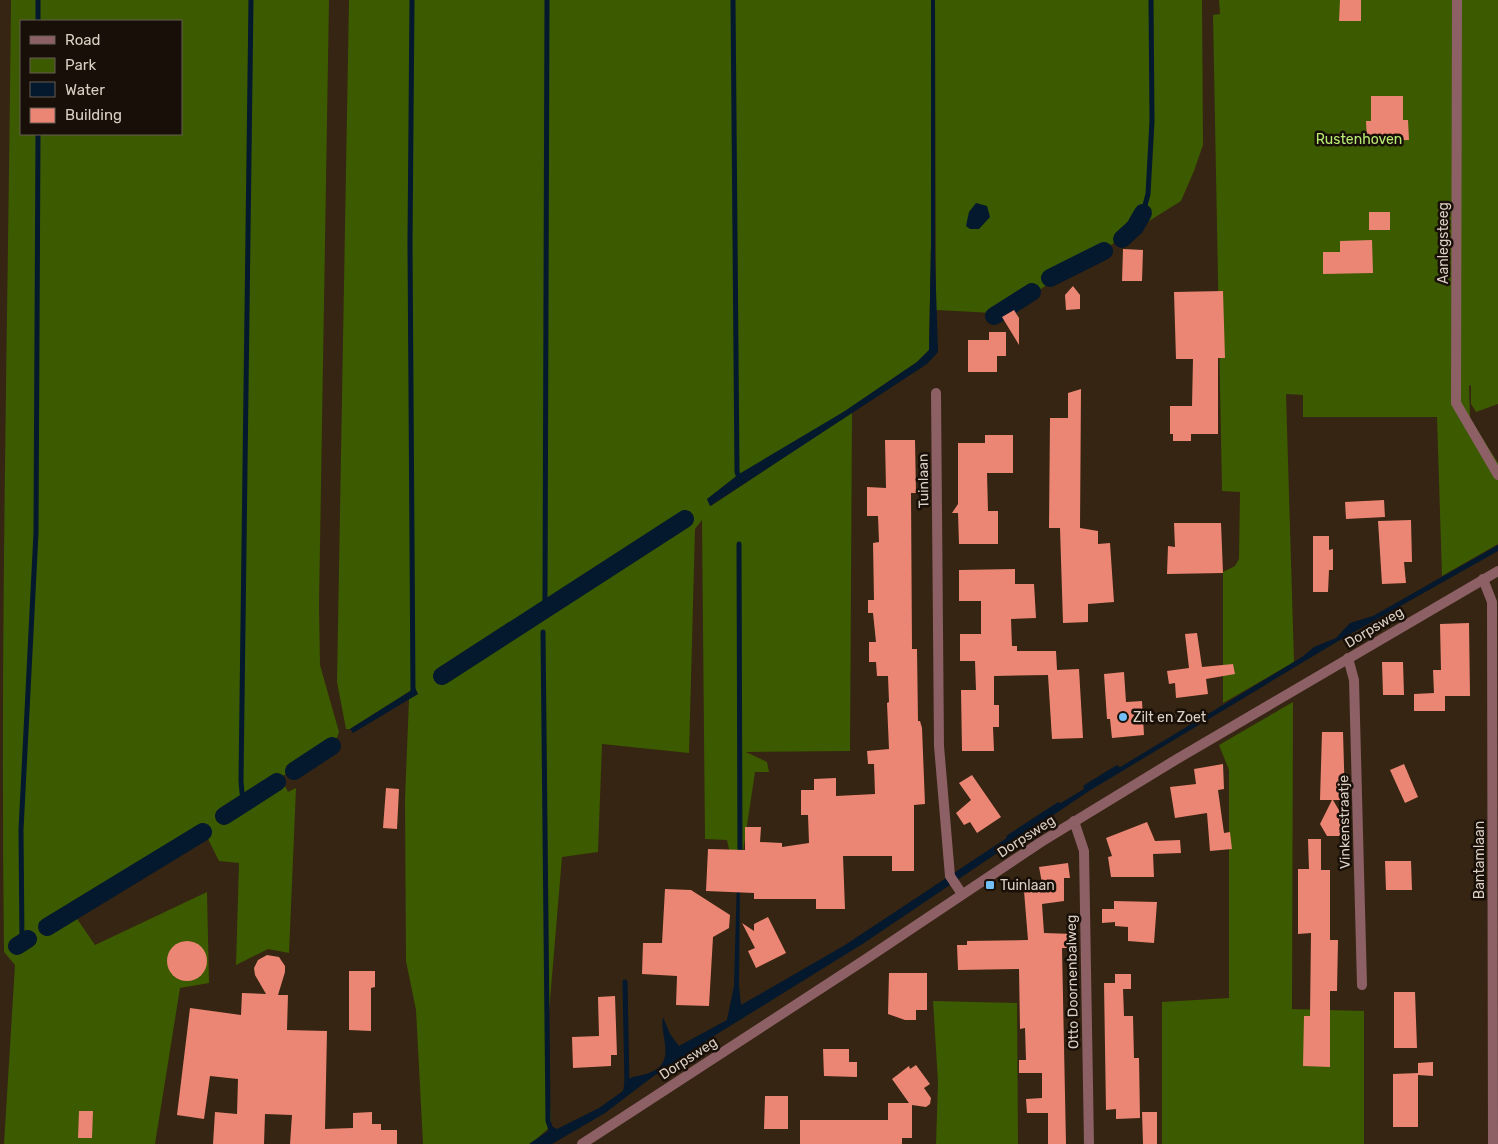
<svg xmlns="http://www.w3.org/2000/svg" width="1498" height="1144" viewBox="0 0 1498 1144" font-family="Rubik,sans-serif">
	<rect width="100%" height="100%" fill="#362512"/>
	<!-- green -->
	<g fill="#3c5a00" fill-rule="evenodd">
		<path d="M 11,0 L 329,0 L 319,605 L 320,665 L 339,732 L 335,743 L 224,813 L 228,819 L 284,784 L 288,792 L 296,788 L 289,953 L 268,949 L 236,965 L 239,863 L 219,861 L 202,827 L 71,910 L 95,945 L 207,892 L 209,983 L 180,988 L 155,1144 L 4,1144 L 15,965 L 4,952 C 0,635 8,317 11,0 ZM 21,21 L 181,21 L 181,134 L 21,134 Z"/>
		<path d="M 349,0 L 931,0 L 931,246 L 929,350 L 917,362 L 845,411 L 707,499 L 711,506 L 852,412 L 850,751 L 746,752 L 767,762 L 769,772 L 755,772 L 743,852 L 735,877 L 727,840 L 705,839 L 702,520 L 695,529 L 689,753 L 602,744 L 598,852 L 562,857 L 547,1036 L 551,1126 L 531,1144 L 423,1144 L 416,1010 L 406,961 L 405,800 L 409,699 L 418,694 L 415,688 L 350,729 L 346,729 L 337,682 Z"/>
		<path d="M 935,0 L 1202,0 L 1203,145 L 1194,171 L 1181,201 L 1031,295 L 994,313 L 936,310 Z"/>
		<path d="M 1219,0 L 1498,0 L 1498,404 L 1476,412 L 1471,404 L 1471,385 L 1469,386 L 1470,418 L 1498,463 L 1498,544 L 1442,576 L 1437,417 L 1303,417 L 1303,395 L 1286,394 L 1294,662 L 1223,703 L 1223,572 L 1235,566 L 1239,559 L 1240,492 L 1222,491 L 1213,15 L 1220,14 Z"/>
		<path d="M 1293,702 L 1292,1009 L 1364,1011 L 1364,1144 L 1162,1144 L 1162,1002 L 1229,998 L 1229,770 L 1219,745 Z"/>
		<path d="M 933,1001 L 1017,1003 L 1018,1144 L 936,1144 L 938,1082 Z"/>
	</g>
	<!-- water -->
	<g fill="#04182e">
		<path d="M 931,0 L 935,0 L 935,259 L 938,352 L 927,364 L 710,506 L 707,499 L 739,474 L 845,411 L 917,362 L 929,350 L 931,246 Z"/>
		<path d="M 976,203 L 987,206 L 990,217 L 979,229 L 970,229 L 966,226 L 969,212 Z"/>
		<path d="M 1498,545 L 1498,551 L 1340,640 L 1089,791 L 864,943 L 709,1039 L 668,1070 L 655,1075 L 605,1113 L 552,1144 L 529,1144 L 548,1131 L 551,1126 L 557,1129 L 599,1108 L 623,1091 L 625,1080 C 633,1076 641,1076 649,1073 C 678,1062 659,1037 663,1017 L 670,1034 L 679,1046 L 727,1020 L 734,986 L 737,879 L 740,878 L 739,986 L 741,1005 L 845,945 L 1046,812 L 1302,657 L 1314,647 L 1336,638 L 1350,623 L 1373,616 Z"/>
		<path d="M 415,688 L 418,694 L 353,733 L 350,729 Z"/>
	</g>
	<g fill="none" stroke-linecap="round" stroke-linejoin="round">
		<!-- stream -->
		<g stroke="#04182e" stroke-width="5">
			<path d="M 412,0 L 410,243 L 413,694"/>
			<path d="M 547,0 L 545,600 L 547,607"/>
			<path d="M 733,0 L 737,472 L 740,481"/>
			<path d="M 38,21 L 38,0"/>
			<path d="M 1143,213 L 1148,194 L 1152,121 L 1151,0"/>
			<path d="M 739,544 L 740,856"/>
			<path d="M 543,632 L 548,1121 L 552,1133"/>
			<path d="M 1086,787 L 1117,768"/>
			<path d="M 246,803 L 242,793 L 241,781 L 251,0"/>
			<path d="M 1009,837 L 1058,805"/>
			<path d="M 22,943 L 21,830 L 36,533 L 38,134"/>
			<path d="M 625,982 L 627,1086"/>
		</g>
		<!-- canal -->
		<g stroke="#04182e" stroke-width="18">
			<path d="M 1122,239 L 1135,227 L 1143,213"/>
			<path d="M 1050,278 L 1104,251"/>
			<path d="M 994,316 L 1032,292"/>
			<path d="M 442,676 L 685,519"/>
			<path d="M 294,771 L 332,746"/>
			<path d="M 224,816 L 277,782"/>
			<path d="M 47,927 L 203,832"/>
			<path d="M 17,946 L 28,939"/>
		</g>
	</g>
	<!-- building -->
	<g fill="#ec8674">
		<path d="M 1340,0 L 1361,0 L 1361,21 L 1339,21 Z"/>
		<path d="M 1371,96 L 1403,96 L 1403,120 L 1408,120 L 1409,140 L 1367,141 L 1366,121 L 1371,121 Z"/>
		<rect x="1369" y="212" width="21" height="18"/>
		<path d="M 1372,240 L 1373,273 L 1323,274 L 1323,252 L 1340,252 L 1340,241 Z"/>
		<path d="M 1123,249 L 1143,250 L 1142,281 L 1122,281 Z"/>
		<path d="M 1073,286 L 1080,295 L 1080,309 L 1066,310 L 1065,295 Z"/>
		<path d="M 1223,291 L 1225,358 L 1218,358 L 1218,434 L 1191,434 L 1191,441 L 1173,441 L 1173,434 L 1170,434 L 1170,406 L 1192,406 L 1193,359 L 1176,359 L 1174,292 Z"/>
		<path d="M 1014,310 L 1019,318 L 1019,345 L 1002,317 Z"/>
		<path d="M 989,332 L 1006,332 L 1006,356 L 997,356 L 997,372 L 968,372 L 968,340 L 989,340 Z"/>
		<path d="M 1081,389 L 1080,528 L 1098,531 L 1098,544 L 1110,543 L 1114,602 L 1088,604 L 1088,622 L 1063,623 L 1060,528 L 1049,528 L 1050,418 L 1068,418 L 1068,393 Z"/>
		<path d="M 985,435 L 1013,435 L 1013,473 L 987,473 L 988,511 L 998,511 L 998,544 L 959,544 L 958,513 L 952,513 L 958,504 L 958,443 L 985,443 Z"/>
		<path d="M 885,440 L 915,440 L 916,493 L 911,493 L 912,649 L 917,649 L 918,721 L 920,721 L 922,728 L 925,804 L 914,805 L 914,871 L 892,871 L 892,856 L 843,856 L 845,909 L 816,909 L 816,899 L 754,899 L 754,893 L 706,891 L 708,849 L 745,850 L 745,827 L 761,827 L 760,842 L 782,843 L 782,847 L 809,843 L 808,815 L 801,815 L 801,790 L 814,790 L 814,779 L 836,778 L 836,796 L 875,794 L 874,764 L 868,764 L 867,751 L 889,749 L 887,703 L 889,702 L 888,676 L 877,676 L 876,662 L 869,662 L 869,642 L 876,642 L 873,613 L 868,613 L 868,600 L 874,600 L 873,543 L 879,542 L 878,516 L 867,516 L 867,487 L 886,488 Z"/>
		<path d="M 1384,500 L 1385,517 L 1346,519 L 1345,502 Z"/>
		<path d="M 1411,520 L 1412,562 L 1404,562 L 1406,583 L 1382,584 L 1378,521 Z"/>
		<path d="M 1174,523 L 1221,523 L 1223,573 L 1167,574 L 1168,546 L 1175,547 Z"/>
		<path d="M 1313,536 L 1329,536 L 1329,550 L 1333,549 L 1333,570 L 1329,570 L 1328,592 L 1313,592 Z"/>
		<path d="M 1015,569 L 1015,584 L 1034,584 L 1036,618 L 1011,619 L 1012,646 L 1017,646 L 1017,651 L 1056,651 L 1057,670 L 1079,669 L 1083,738 L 1052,739 L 1048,675 L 994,676 L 994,705 L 999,705 L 999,727 L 993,727 L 994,751 L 962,751 L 961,690 L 976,690 L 975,661 L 960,661 L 960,634 L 981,634 L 981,601 L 959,601 L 959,570 Z"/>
		<path d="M 1469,623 L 1470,696 L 1445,696 L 1445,711 L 1414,711 L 1414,694 L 1434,693 L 1433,670 L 1441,670 L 1440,624 Z"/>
		<path d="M 1197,633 L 1202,667 L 1233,664 L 1235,674 L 1206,679 L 1208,694 L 1176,698 L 1175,683 L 1169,684 L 1167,671 L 1189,668 L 1185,634 Z"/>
		<path d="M 1382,662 L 1403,662 L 1404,695 L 1383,695 Z"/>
		<path d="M 1124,672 L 1126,702 L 1142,701 L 1144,735 L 1112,738 L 1110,719 L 1107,719 L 1104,674 Z"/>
		<path d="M 1322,732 L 1343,732 L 1345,800 L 1333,800 L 1347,824 L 1341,836 L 1327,836 L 1320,824 L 1332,800 L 1320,800 Z"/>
		<path d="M 1223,764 L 1224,789 L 1218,790 L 1224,833 L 1230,832 L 1232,849 L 1210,851 L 1207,813 L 1175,818 L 1170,787 L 1196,784 L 1194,769 Z"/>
		<path d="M 1404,764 L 1418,797 L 1405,803 L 1390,770 Z"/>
		<path d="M 972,775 L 1001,817 L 977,833 L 970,822 L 964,825 L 956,813 L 971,800 L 959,783 Z"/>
		<path d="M 386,788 L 399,789 L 397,829 L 383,828 Z"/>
		<path d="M 1147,822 L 1155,841 L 1180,840 L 1181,853 L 1153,854 L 1154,877 L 1111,877 L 1108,857 L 1112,856 L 1106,838 Z"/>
		<path d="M 1308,839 L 1321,839 L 1321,870 L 1330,870 L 1330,940 L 1338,940 L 1337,991 L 1330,991 L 1330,1067 L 1303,1066 L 1304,1016 L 1310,1016 L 1311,933 L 1298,934 L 1298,869 L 1309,869 Z"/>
		<path d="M 1385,861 L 1411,861 L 1412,890 L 1386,890 Z"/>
		<path d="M 1068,863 L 1070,878 L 1064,878 L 1064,901 L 1042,904 L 1044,933 L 1074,934 L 1074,948 L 1062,948 L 1066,1144 L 1048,1144 L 1048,1113 L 1027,1113 L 1026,1099 L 1042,1098 L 1042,1073 L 1019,1073 L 1019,1060 L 1026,1060 L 1025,1028 L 1020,1029 L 1019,969 L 958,970 L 957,945 L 967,945 L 967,941 L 1028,940 L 1024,891 L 1028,891 L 1027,884 L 1042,883 L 1039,867 Z"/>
		<path d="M 665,889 L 691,890 L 730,915 L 729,928 L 713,937 L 709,1006 L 676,1005 L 677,976 L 642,974 L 643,943 L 662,943 Z"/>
		<path d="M 1114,901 L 1157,902 L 1154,943 L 1128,941 L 1128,927 L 1115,926 L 1115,922 L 1102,923 L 1102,909 L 1114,909 Z"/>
		<path d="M 768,917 L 786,953 L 756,968 L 748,951 L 755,948 L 742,923 L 754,931 L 754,924 Z"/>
		<circle cx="187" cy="961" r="20"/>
		<path d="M 267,955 L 279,957 L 285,966 L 285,972 L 278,995 L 288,995 L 287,1030 L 327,1031 L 325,1129 L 353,1128 L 353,1113 L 372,1112 L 372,1124 L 381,1124 L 381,1130 L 397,1130 L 397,1144 L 290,1144 L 292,1115 L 265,1114 L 264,1144 L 213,1144 L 215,1112 L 237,1114 L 238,1079 L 210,1076 L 204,1119 L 177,1115 L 190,1008 L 241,1015 L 242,993 L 266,994 L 255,975 L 254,968 L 258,960 Z"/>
		<path d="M 349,971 L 375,971 L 375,987 L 371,988 L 371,1031 L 349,1030 Z"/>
		<path d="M 889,973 L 927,973 L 927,1010 L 916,1010 L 916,1020 L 905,1020 L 888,1014 Z"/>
		<path d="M 1115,974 L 1131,974 L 1131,989 L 1123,989 L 1124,1016 L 1133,1016 L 1134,1058 L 1139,1058 L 1140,1118 L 1116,1119 L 1116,1109 L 1106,1110 L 1104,983 L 1115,983 Z"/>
		<path d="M 1394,992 L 1415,992 L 1417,1048 L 1394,1048 Z"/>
		<path d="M 615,996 L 617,1055 L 611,1055 L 611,1066 L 573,1068 L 572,1037 L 599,1036 L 598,997 Z"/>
		<path d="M 823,1049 L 849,1049 L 849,1062 L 857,1062 L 857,1077 L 824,1076 Z"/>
		<path d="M 1433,1062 L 1433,1076 L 1418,1075 L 1418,1127 L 1393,1127 L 1393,1074 L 1418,1073 L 1418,1063 Z"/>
		<path d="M 916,1065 L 930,1084 L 924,1088 L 931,1098 L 930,1104 L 926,1107 L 912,1105 L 912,1138 L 902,1138 L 902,1144 L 800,1144 L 800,1120 L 888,1120 L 888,1103 L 909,1103 L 892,1079 L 909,1066 L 910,1069 Z"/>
		<path d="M 765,1096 L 788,1096 L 788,1129 L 764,1129 Z"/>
		<path d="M 79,1111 L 93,1111 L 92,1138 L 78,1138 Z"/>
		<path d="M 1142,1112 L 1157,1112 L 1157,1144 L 1143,1144 Z"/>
	</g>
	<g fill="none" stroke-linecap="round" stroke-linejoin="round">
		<!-- minor -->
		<g stroke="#8c6065" stroke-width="10">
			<path d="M 1457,0 L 1456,403 L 1498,475"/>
			<path d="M 936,393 L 939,746 L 950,876 L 962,894"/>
			<path d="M 1483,579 L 1492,602 L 1493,1144"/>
			<path d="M 1348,658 L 1354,680 L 1362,985"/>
			<path d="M 1074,821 L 1084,851 L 1089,1144"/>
		</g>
		<!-- tertiary -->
		<path stroke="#8c6065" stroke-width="10" d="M 582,1144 L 863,961 L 1041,842 L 1177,759 L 1498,571"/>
	</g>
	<!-- markers -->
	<g fill="#74c0f6" stroke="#181008" stroke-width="2">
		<circle cx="1123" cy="717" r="5"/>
		<rect x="985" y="880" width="10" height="10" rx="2.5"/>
	</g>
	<g text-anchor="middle" stroke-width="5" stroke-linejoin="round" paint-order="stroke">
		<!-- park labels -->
		<g font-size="14" fill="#b8eb73" stroke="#181008">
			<text x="1359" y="144">Rustenhoven</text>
		</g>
		<!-- street labels -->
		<g font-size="14" fill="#dbcfc3" stroke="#181008">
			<text transform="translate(1443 243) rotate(-90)" y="5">Aanlegsteeg</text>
			<text transform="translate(923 481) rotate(-91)" y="5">Tuinlaan</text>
			<text transform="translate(1374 627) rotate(-31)" y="5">Dorpsweg</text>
			<text transform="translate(1344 822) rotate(-91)" y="5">Vinkenstraatje</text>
			<text transform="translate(1026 836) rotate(-33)" y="5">Dorpsweg</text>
			<text transform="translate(1479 860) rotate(-90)" y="5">Bantamlaan</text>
			<text transform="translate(1072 982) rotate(-91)" y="5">Otto Doornenbalweg</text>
			<text transform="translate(688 1058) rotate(-33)" y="5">Dorpsweg</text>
		</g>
		<!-- poi labels -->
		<g font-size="14" fill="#dbcfc3" stroke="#181008" text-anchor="start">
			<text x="1133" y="722">Zilt en Zoet</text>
			<text x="1000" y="890">Tuinlaan</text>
		</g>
	</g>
	<!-- legend -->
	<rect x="20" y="20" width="162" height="115" fill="#181008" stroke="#665c53"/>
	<rect x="30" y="36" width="25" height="8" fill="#8c6065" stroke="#665c53"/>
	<text x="65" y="45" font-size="15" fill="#dbcfc3">Road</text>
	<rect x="30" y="58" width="25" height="15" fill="#3c5a00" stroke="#665c53"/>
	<text x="65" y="70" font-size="15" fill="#dbcfc3">Park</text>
	<rect x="30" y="82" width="25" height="15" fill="#04182e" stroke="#665c53"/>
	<text x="65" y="95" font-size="15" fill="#dbcfc3">Water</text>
	<rect x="30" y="108" width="25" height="15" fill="#ec8674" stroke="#665c53"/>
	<text x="65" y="120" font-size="15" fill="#dbcfc3">Building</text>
</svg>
